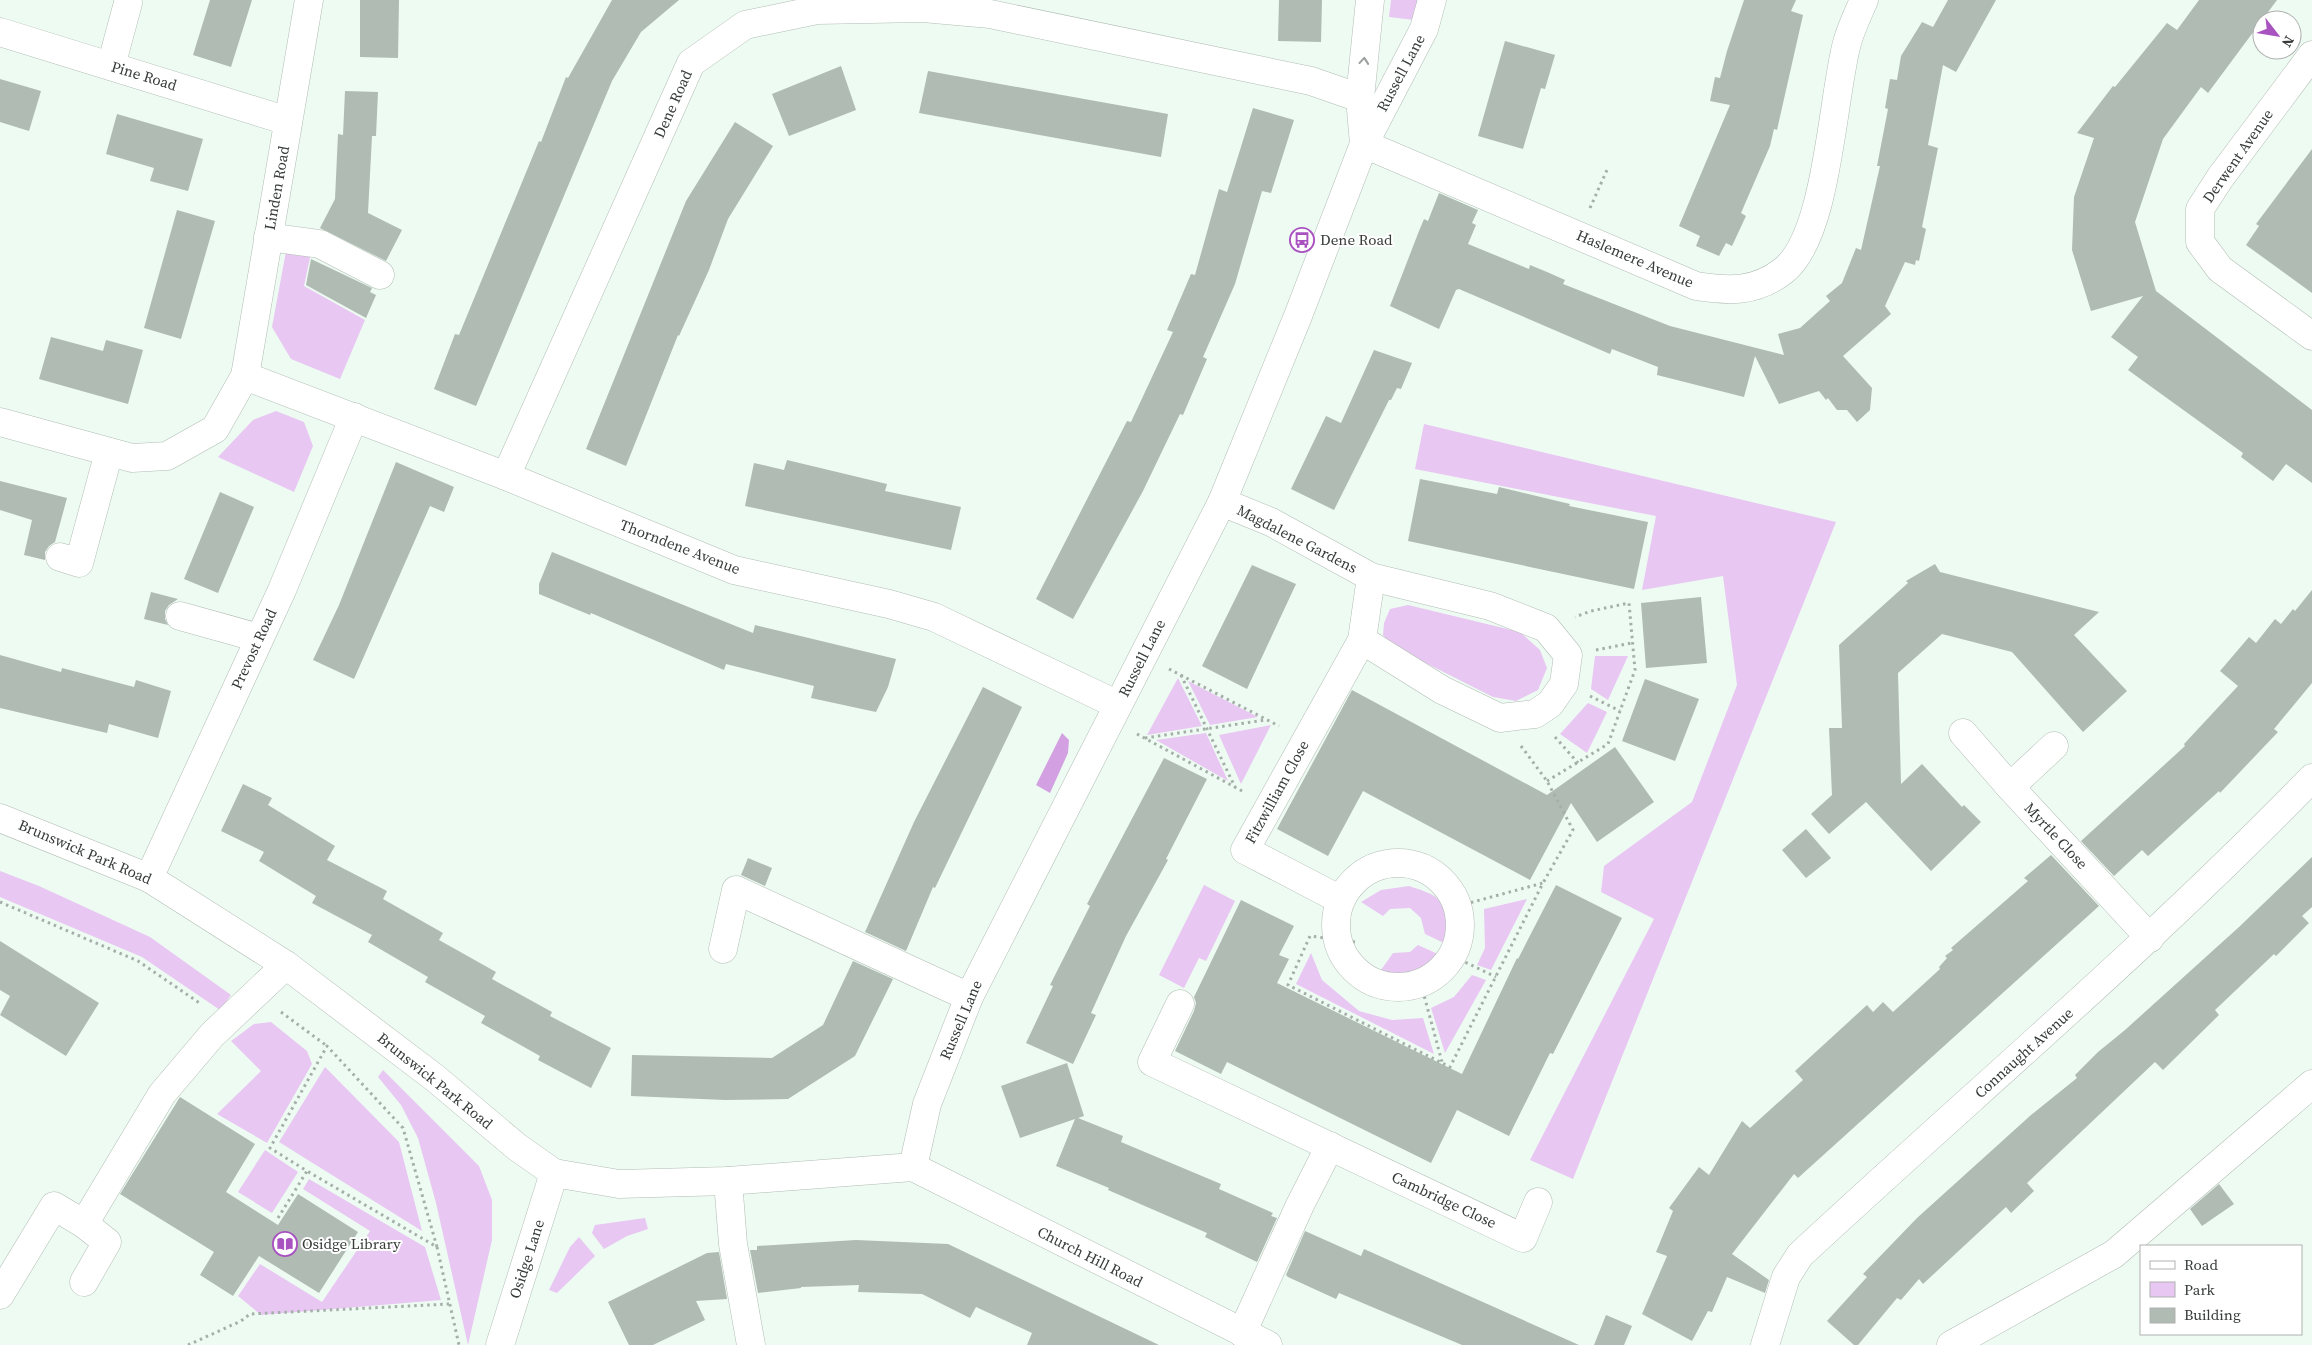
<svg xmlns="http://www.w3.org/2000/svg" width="2312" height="1345" viewBox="0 0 2312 1345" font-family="'Source Serif 4',serif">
	<rect width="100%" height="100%" fill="#eefbf2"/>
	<!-- green -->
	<g fill="#e8c7f2">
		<path d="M 1391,0 L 1420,0 L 1414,20 L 1389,17 Z"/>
		<path d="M 287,246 L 311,253 L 304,286 L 365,320 L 340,379 L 291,359 L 272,327 Z"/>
		<path d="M 276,411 L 304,422 L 313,446 L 294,492 L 218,457 L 253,420 Z"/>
		<path d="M 1424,424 L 1836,522 L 1573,1179 L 1530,1160 L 1654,919 L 1601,892 L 1604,866 L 1692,802 L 1737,685 L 1723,576 L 1642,590 L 1656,516 L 1415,469 Z"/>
		<path d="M 1408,605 L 1520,632 L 1540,650 L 1547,668 L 1538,690 L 1516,701 L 1493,697 L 1392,646 L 1383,635 L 1384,623 L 1390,609 Z"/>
		<path d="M 1595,656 L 1628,656 L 1608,700 L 1591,689 Z"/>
		<path d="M 1178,678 L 1202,726 L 1147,735 Z"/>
		<path d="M 1188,681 L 1258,717 L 1210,725 Z"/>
		<path d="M 1588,703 L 1607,712 L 1587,753 L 1560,734 Z"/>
		<path d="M 1271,725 L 1241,784 L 1219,735 Z"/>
		<path d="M 1206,733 L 1228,781 L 1156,740 Z"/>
		<path d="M 0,871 L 39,886 L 150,937 L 231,995 L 220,1010 L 142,957 L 0,897 Z"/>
		<path d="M 1204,885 L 1235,901 L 1206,961 L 1199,958 L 1184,988 L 1159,975 Z"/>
		<path d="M 1409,886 C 1418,889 1432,893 1438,899 C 1450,911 1448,929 1444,943 L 1425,934 L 1421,918 L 1410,908 L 1390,909 L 1383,916 L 1361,902 L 1381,890 Z"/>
		<path d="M 1527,899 L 1491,970 L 1477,965 L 1485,948 L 1484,909 Z"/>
		<path d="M 1418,945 L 1440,955 C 1418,975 1409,978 1381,970 L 1393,953 L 1410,952 Z"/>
		<path d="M 1311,953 L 1322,980 L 1359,1011 L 1392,1020 L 1423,1018 L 1434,1054 L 1296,984 Z"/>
		<path d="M 1472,975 L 1486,980 L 1445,1053 L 1431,1008 L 1454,997 Z"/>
		<path d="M 271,1022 L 307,1051 L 312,1064 L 267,1143 L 217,1114 L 261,1071 L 231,1041 L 254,1024 Z"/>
		<path d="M 325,1067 L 399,1142 L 422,1231 L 279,1142 Z"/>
		<path d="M 383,1070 L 479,1166 L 492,1200 L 492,1240 L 468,1345 L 436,1203 L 418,1138 L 401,1105 L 378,1077 Z"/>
		<path d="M 265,1150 L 298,1172 L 272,1213 L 238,1192 Z"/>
		<path d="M 309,1179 L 425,1247 L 441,1300 L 261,1315 L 238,1296 L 260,1264 L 322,1302 L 370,1231 L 303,1189 Z"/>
		<path d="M 645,1218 L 648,1229 L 627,1236 L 604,1249 L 592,1233 L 595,1225 Z"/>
		<path d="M 579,1237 L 595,1256 L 557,1293 L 549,1290 L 570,1247 Z"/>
	</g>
	<!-- forest -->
	<path fill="#d3a1e1" d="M 1062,733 L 1069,740 L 1068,753 L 1050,793 L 1036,785 Z"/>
	<!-- building -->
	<g fill="#afbbb3">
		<path d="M 210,0 L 252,0 L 231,67 L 193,55 Z"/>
		<path d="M 360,0 L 399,0 L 398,58 L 360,57 Z"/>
		<path d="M 612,0 L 679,0 L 641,32 L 612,81 L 476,406 L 434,389 L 455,334 L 459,335 L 539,141 L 541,142 L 566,77 L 568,78 Z"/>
		<path d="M 1279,0 L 1322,0 L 1321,42 L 1278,41 Z"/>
		<path d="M 1744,0 L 1796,0 L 1791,11 L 1803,15 L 1777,130 L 1774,129 L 1770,146 L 1741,213 L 1746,216 L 1732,246 L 1726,243 L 1719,256 L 1696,246 L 1700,236 L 1679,226 L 1730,105 L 1710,101 L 1715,77 L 1720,78 L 1727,51 Z"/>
		<path d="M 1948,0 L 1996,0 L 1956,72 L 1943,65 L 1928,145 L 1938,148 L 1922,227 L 1926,229 L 1919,261 L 1916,260 L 1915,265 L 1905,262 L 1885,306 L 1891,314 L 1843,356 L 1872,388 L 1870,410 L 1857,422 L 1847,410 L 1837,410 L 1828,398 L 1826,400 L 1819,391 L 1779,404 L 1755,356 L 1744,397 L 1657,375 L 1658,367 L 1612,349 L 1610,354 L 1459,289 L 1456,290 L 1439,329 L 1390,306 L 1419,231 L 1424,219 L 1428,221 L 1439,193 L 1478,210 L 1472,223 L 1476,225 L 1468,244 L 1529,269 L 1530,265 L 1547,272 L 1565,280 L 1563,284 L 1670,326 L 1784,355 L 1778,334 L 1800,328 L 1830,301 L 1826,296 L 1842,283 L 1856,248 L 1861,250 L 1880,166 L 1877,166 L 1888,109 L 1885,108 L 1890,79 L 1897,80 L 1901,56 L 1922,22 L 1933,27 Z"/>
		<path d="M 2199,0 L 2277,0 L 2208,93 L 2201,87 L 2163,139 L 2135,222 L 2156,291 L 2312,410 L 2312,483 L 2286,464 L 2273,481 L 2241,457 L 2243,453 L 2128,370 L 2138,357 L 2111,337 L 2143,296 L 2091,311 L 2072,250 L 2074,197 L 2094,138 L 2077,133 L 2113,86 L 2115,87 L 2167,23 L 2177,30 Z"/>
		<path d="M 1505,41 L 1555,55 L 1545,89 L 1541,88 L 1523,149 L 1478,136 Z"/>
		<path d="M 841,66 L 856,110 L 789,136 L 772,94 Z"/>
		<path d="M 928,71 L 1168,114 L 1161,157 L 919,113 Z"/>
		<path d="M 0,79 L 41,91 L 29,131 L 0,122 Z"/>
		<path d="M 345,91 L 378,92 L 376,136 L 372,136 L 368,213 L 402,230 L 386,261 L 320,228 L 335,199 L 338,134 L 343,135 Z"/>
		<path d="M 1253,108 L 1294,120 L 1271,193 L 1262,191 L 1235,284 L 1203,357 L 1207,359 L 1183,415 L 1180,414 L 1143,491 L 1073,619 L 1036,599 L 1127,421 L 1131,422 L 1173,332 L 1167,330 L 1191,274 L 1195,275 L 1219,189 L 1227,192 Z"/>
		<path d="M 117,114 L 203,139 L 188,191 L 150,181 L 154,168 L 106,154 Z"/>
		<path d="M 735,122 L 773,146 L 728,219 L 709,270 L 679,336 L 678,335 L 626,466 L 586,449 L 686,201 Z"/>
		<path d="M 2312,149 L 2312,293 L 2246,245 L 2259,226 L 2256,224 Z"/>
		<path d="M 177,210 L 215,221 L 181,339 L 144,328 Z"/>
		<path d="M 311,259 L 372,288 L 370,292 L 376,295 L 366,318 L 306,285 Z"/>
		<path d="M 51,337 L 103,351 L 106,340 L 143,350 L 128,404 L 39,379 Z"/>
		<path d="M 1374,350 L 1412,363 L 1401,389 L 1397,388 L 1391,400 L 1389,400 L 1334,510 L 1291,489 L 1326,416 L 1341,423 Z"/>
		<path d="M 787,460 L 887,484 L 885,491 L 961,507 L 951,550 L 745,506 L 754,463 L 784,470 Z"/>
		<path d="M 396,462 L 454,487 L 444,512 L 430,506 L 354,679 L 313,660 L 339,605 Z"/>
		<path d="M 1420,479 L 1497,494 L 1499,487 L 1570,504 L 1569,506 L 1648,522 L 1634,589 L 1408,541 Z"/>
		<path d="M 0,481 L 67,498 L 55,542 L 49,546 L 45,552 L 45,560 L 24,555 L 32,520 L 0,510 Z"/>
		<path d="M 220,492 L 254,507 L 218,593 L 184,579 Z"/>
		<path d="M 552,552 L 753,633 L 755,625 L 896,659 L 888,687 L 876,712 L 811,698 L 814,686 L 726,664 L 724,670 L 591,613 L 590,615 L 539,594 L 539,584 Z"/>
		<path d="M 1935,564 L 1940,572 L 2099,612 L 2074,635 L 2127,691 L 2083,732 L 2012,652 L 1942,634 L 1898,673 L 1901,784 L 1922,764 L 1962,807 L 1964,805 L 1981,822 L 1931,871 L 1866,802 L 1829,834 L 1811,814 L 1832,795 L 1829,728 L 1842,728 L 1839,645 L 1908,583 L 1906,581 Z"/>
		<path d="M 1252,565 L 1296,584 L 1247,689 L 1202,666 Z"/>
		<path d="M 2312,590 L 2312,683 L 2274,729 L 2278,732 L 2220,793 L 2219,791 L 2148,856 L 2142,850 L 2114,876 L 2081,841 L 2185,746 L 2184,744 L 2238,686 L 2220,671 L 2249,637 L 2256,643 L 2275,619 L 2281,624 L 2293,609 L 2295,611 Z"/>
		<path d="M 151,592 L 178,599 L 169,605 L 165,611 L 165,619 L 168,625 L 144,619 Z"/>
		<path d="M 1701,597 L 1707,663 L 1646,668 L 1641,603 Z"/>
		<path d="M 0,655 L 61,672 L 62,668 L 134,687 L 136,680 L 171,691 L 158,738 L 109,724 L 107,733 L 0,708 Z"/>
		<path d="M 1645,679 L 1699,699 L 1675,761 L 1622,741 Z"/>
		<path d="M 983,687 L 1022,707 L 935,888 L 933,887 L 906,951 L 865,932 L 914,822 Z"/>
		<path d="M 1352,690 L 1547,795 L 1615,747 L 1654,802 L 1597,842 L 1571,803 L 1530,880 L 1363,791 L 1328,856 L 1277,829 Z"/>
		<path d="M 1164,758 L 1207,779 L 1166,859 L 1168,860 L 1126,936 L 1091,1013 L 1096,1015 L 1073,1064 L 1026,1043 L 1053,986 L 1050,985 L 1090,906 L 1087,904 Z"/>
		<path d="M 243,784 L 272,798 L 268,805 L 335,846 L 327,860 L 387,891 L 383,899 L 443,933 L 439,940 L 496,972 L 492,979 L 552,1012 L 550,1016 L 611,1048 L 591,1088 L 538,1060 L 540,1056 L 481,1023 L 485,1016 L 425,982 L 428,977 L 368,942 L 372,935 L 312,903 L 316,896 L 259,861 L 264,852 L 221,831 Z"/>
		<path d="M 1806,829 L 1831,858 L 1806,878 L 1782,850 Z"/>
		<path d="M 2051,855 L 2099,906 L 1798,1178 L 1794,1174 L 1732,1254 L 1769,1280 L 1765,1293 L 1727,1277 L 1712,1312 L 1708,1311 L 1692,1341 L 1642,1314 L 1667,1256 L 1656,1252 L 1673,1211 L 1669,1208 L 1699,1167 L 1709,1175 L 1742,1121 L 1750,1128 L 1803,1080 L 1795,1071 L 1867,1005 L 1873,1012 L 1883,1002 L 1893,1012 L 1940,969 L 1939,967 L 1947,958 L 1945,956 L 1953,950 L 1951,948 L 2028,881 L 2024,878 Z"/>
		<path d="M 2312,857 L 2312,907 L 2302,916 L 2309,923 L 2276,956 L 2274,954 L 2215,1010 L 2219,1015 L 2163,1070 L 2155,1062 L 2027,1183 L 2034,1191 L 2011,1213 L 2006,1207 L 1923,1284 L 1919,1279 L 1901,1300 L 1897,1298 L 1858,1345 L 1854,1345 L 1827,1321 L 1867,1277 L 1863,1274 L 1917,1218 L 2031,1115 L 2077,1078 L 2075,1075 L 2098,1052 L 2125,1030 L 2239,927 Z"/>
		<path d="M 748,858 L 772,868 L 765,886 L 741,875 Z"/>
		<path d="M 1556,885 L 1622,918 L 1553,1054 L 1550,1053 L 1509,1136 L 1457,1110 L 1431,1163 L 1227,1062 L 1221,1074 L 1175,1051 L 1194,1011 L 1196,1003 L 1194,997 L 1241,900 L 1294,926 L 1279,955 L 1289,959 L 1277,983 L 1462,1074 L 1517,958 L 1518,959 Z"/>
		<path d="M 0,941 L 99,1003 L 66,1056 L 0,1015 L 10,996 L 0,990 Z"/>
		<path d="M 853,961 L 893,979 L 855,1056 L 788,1099 L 725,1100 L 631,1096 L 632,1055 L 772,1058 L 823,1025 Z"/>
		<path d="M 1067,1063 L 1084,1116 L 1078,1118 L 1123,1136 L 1121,1142 L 1221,1184 L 1219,1189 L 1273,1213 L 1271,1216 L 1277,1218 L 1257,1262 L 1205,1237 L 1207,1233 L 1108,1190 L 1109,1188 L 1056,1166 L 1075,1119 L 1020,1138 L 1001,1086 Z"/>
		<path d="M 180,1097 L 255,1144 L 226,1192 L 278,1225 L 298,1194 L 358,1232 L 319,1293 L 259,1256 L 233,1296 L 200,1275 L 214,1252 L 120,1194 Z"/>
		<path d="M 2219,1184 L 2234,1204 L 2202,1226 L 2190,1209 Z"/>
		<path d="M 1305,1231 L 1361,1256 L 1364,1249 L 1579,1345 L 1462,1345 L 1339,1293 L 1336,1299 L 1288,1277 L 1286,1275 Z"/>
		<path d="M 856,1240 L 948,1244 L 1159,1345 L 1027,1345 L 1032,1333 L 976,1307 L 970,1318 L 922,1294 L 858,1292 L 859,1285 L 801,1287 L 801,1288 L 758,1293 L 750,1250 L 757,1250 L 757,1246 Z"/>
		<path d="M 719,1252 L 727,1299 L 696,1301 L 705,1320 L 653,1345 L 629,1345 L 608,1302 L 707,1253 Z"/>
		<path d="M 1606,1315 L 1632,1326 L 1624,1345 L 1594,1345 Z"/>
	</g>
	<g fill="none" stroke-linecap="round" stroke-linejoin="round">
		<defs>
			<g id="minor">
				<path d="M 0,32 L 288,121"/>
				<path d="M 2312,55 L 2220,178 L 2200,209 L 2200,242 L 2220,269 L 2312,336"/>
				<path d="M 111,66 L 128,3"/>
				<path d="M 1364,144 L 1696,286 C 1728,291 1755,293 1783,271 C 1828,237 1832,98 1847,43 C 1851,28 1858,14 1864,0"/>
				<path d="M 268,237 L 320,244 L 380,275"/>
				<path d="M 245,376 L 506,476 L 734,570 L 889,604 L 934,617 L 1118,705"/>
				<path d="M 0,422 L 132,458 L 167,456 L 215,429 L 245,376 L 309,0"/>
				<path d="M 506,476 L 691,63 L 745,25 L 817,10 L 923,8 L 990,14 L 1311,81 L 1360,98"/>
				<path d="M 1222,502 L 1271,522 L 1371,577 L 1490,606 L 1546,628 L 1568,655 L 1564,684 L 1550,704 L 1535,714 L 1500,718 L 1442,690 L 1362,640 L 1371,577"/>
				<path d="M 60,557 L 79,563 L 109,452"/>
				<path d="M 180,616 L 259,638"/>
				<path d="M 1963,733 L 2010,787 L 2150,938"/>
				<path d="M 2010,787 L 2054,746"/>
				<path d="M 0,818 L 149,878 L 286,965 L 435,1078 L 517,1147 L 554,1173"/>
				<circle cx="1398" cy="925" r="62"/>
				<path d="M 149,878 L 282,590 L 354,417"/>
				<path d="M 1341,900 L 1245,850 L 1362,640"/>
				<path d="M 723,949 L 736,890 L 969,997"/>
				<path d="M 1180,1004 L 1152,1062 L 1523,1238 L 1538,1202"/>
				<path d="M 913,1167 L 1268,1345"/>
				<path d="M 728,1181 L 733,1244 L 751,1345"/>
				<path d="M 84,1282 L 107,1242 L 84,1224"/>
				<path d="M 0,1295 L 54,1206 L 84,1224 L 162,1094 L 212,1035 L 286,965"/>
				<path d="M 1242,1333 L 1300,1205 L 1330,1146"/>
				<path d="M 1765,1345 L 1786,1277 L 1800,1255 C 1971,1096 2149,946 2312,778"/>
				<path d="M 1951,1345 L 2114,1254 L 2312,1084"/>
			</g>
			<g id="major">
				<path d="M 1364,144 L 1360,98 L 1370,0"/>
				<path d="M 500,1345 L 554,1173 L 619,1184 L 728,1181 L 913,1167 L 927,1104 L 969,997 L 1222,502 L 1298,316 L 1364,144 L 1424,29 L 1432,0"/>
			</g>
		</defs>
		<!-- minor casing -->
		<use href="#minor" stroke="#b1bdb4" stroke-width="29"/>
		<!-- major casing -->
		<use href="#major" stroke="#b1bdb4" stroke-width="29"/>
		<!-- path -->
		<g stroke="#a5afa9" stroke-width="3" stroke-dasharray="2.5 4" stroke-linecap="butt">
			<path d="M 1590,208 L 1607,170"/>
			<path d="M 1596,650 L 1632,643"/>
			<path d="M 1169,669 L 1279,726"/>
			<path d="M 1181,675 L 1235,787"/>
			<path d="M 1590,696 L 1620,711"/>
			<path d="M 1137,734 L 1244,792"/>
			<path d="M 1555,737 L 1578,763"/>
			<path d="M 1145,738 L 1265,720"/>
			<path d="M 1521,746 L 1547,781 L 1573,830 L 1543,883"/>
			<path d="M 1547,781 L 1608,744 L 1635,670 L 1629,603 L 1591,611 L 1575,617"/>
			<path d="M 0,902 L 138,961 L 201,1004"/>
			<path d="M 1355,942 L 1310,936 L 1288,985 L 1450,1067 L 1543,883 L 1458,906"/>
			<path d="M 1442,951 L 1496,977"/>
			<path d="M 1421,984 L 1442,1062"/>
			<path d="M 281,1012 L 327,1046"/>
			<path d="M 278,1218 L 307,1171 L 270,1148 L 327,1046 L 403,1128 L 437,1247 L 307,1171"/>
			<path d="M 437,1247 L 459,1345"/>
			<path d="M 188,1345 L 241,1321 L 250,1314 L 449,1304"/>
		</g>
		<!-- minor -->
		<use href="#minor" stroke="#fff" stroke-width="28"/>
		<!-- major -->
		<use href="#major" stroke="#fff" stroke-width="28"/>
	</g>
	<!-- one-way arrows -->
	<defs><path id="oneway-chevron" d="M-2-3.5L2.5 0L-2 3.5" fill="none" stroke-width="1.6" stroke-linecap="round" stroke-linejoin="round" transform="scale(1.25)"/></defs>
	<use stroke="#9b9e9c" href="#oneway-chevron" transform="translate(1364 61) rotate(-85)"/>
	<!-- icons -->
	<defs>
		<symbol id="bus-ring" viewBox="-11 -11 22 22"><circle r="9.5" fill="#fff" stroke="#a953c1" stroke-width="1.5"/><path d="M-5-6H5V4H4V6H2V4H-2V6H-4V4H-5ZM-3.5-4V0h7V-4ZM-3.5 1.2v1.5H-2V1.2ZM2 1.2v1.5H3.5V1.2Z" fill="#a953c1"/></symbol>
		<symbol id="library-ring" viewBox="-11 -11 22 22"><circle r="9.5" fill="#fff" stroke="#a953c1" stroke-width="1.5"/><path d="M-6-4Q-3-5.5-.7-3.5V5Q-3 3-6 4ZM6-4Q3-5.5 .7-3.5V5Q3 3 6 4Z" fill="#a953c1"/></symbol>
	</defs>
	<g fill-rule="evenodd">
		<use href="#bus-ring" x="1288" y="226" width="28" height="28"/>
		<use href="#library-ring" x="271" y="1230" width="28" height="28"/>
	</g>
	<g text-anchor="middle" stroke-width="4" stroke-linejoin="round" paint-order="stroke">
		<!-- street labels -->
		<g font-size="15" fill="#373c39" stroke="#fff">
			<text transform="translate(1401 73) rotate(-62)" y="5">Russell Lane</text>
			<text transform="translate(144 76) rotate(17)" y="5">Pine Road</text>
			<text transform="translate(673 104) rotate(-66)" y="5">Dene Road</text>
			<text transform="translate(2238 156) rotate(-55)" y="5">Derwent Avenue</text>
			<text transform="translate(277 188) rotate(-80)" y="5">Linden Road</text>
			<text transform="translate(1635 259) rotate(23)" y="5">Haslemere Avenue</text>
			<text transform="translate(1297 539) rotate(27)" y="5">Magdalene Gardens</text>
			<text transform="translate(680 547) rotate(21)" y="5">Thorndene Avenue</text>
			<text transform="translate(254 649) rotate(-65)" y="5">Prevost Road</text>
			<text transform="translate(1142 658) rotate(-63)" y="5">Russell Lane</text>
			<text transform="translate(1277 792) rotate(-61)" y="5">Fitzwilliam Close</text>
			<text transform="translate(2056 836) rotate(47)" y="5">Myrtle Close</text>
			<text transform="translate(85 852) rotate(23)" y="5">Brunswick Park Road</text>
			<text transform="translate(961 1020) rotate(-67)" y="5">Russell Lane</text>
			<text transform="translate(2024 1053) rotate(-42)" y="5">Connaught Avenue</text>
			<text transform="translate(435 1081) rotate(39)" y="5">Brunswick Park Road</text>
			<text transform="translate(1444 1200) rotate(25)" y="5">Cambridge Close</text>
			<text transform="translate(1090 1257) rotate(27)" y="5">Church Hill Road</text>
			<text transform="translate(527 1259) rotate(-72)" y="5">Osidge Lane</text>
		</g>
		<!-- poi labels -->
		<g font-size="15" fill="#373c39" stroke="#fff" text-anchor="start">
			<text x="1320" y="245">Dene Road</text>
			<text x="302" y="1249">Osidge Library</text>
		</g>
	</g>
	<!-- legend -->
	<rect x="2140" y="1245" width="162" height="90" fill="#ffffff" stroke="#afb1b0"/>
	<rect x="2150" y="1261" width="25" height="8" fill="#ffffff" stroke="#afb1b0"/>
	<text x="2184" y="1270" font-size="15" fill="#373c39">Road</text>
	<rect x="2150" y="1282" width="25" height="15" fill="#e8c7f2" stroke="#afb1b0"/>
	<text x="2184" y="1295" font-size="15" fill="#373c39">Park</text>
	<rect x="2150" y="1308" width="25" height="15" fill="#afbbb3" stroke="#afb1b0"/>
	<text x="2184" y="1320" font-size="15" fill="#373c39">Building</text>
	<!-- north arrow -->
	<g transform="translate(2277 35) rotate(121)"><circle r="24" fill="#ffffff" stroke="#afb1b0"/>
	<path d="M0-4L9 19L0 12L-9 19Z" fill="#a953c1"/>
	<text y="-8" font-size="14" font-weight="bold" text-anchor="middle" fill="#373c39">N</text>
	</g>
</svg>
